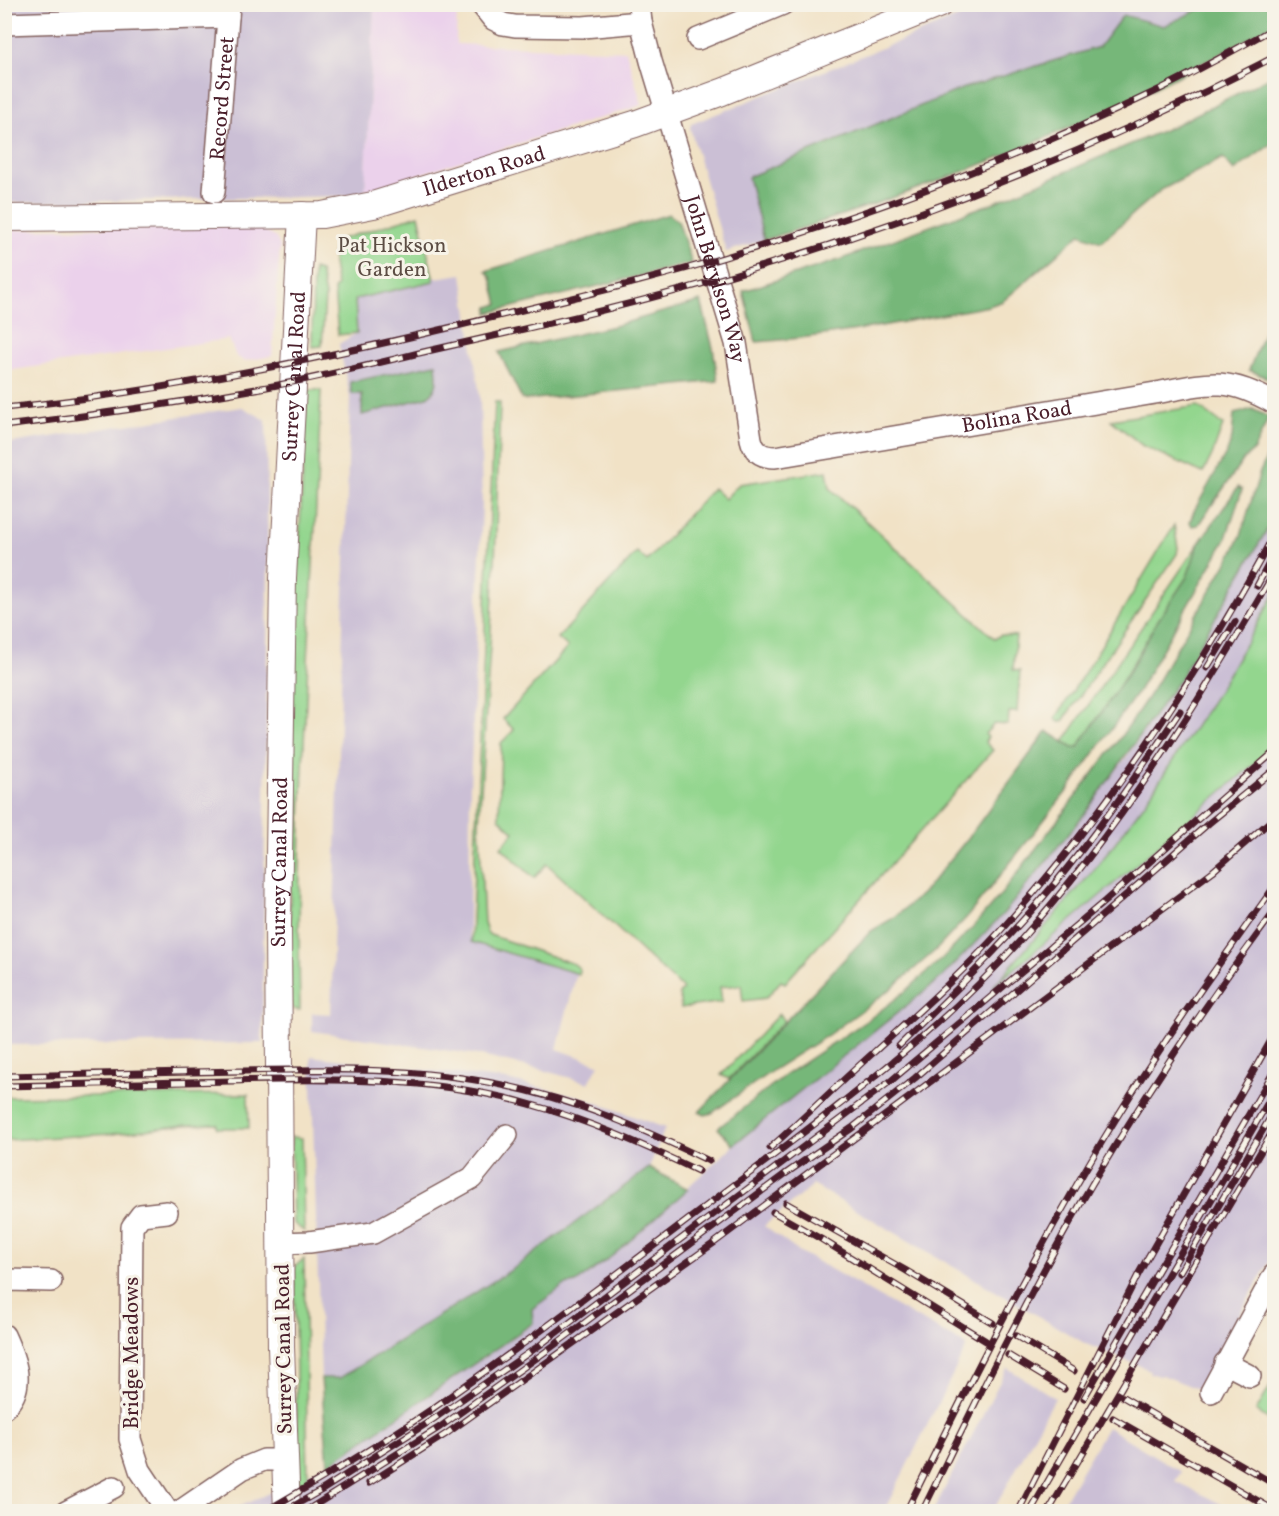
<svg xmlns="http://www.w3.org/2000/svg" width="1279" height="1516" viewBox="0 0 1279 1516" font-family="Vollkorn,serif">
	<rect width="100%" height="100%" fill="#f7f3e8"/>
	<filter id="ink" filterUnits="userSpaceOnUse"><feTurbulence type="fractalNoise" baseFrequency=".0167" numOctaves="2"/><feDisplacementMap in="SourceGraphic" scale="12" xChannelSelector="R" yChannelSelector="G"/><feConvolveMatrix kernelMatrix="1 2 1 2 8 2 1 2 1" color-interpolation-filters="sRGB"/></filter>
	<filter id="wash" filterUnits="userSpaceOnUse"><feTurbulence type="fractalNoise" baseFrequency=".008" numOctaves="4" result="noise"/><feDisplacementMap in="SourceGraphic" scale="24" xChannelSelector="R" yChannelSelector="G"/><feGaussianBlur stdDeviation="1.35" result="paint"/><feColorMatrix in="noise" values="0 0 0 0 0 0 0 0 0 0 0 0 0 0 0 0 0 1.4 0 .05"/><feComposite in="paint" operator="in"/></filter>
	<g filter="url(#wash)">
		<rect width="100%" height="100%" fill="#f1e2c6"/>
		<!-- built -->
		<g fill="#ebd1eb">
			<path d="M 374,5 L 457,5 L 456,44 L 626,51 L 642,105 L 365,191 Z"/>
			<path d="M 255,225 L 276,238 L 280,246 L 272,356 L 244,361 L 236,356 L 229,339 L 5,371 L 4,230 Z"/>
		</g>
		<!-- industrial -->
		<g fill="#cbbfd5">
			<path d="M 4,5 L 374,5 L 365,191 L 347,196 L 5,203 Z"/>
			<path d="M 990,5 L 1208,5 L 1164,26 L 1123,16 L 1099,47 L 964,88 L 748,177 L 764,240 L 726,252 L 690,128 L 691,124 Z"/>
			<path d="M 462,274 L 480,397 L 482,507 L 470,787 L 469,937 L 577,972 L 557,1049 L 599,1064 L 589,1083 L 538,1069 L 472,1054 L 312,1031 L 312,1013 L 331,1014 L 350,397 L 339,344 L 357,333 L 354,299 L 435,278 Z"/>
			<path d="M 242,407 L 266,420 L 268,569 L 262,1043 L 5,1045 L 4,864 L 8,834 L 4,814 L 5,444 Z"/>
			<path d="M 1274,518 L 1274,1253 L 1198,1389 L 1162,1375 L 1159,1376 L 1149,1373 L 1150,1370 L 1086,1344 L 813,1185 L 764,1226 L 795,1249 L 967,1346 L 884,1511 L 229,1512 L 328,1465 L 533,1324 L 532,1309 L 565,1285 L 576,1283 L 620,1249 L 738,1141 L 942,977 L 1005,912 L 1045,864 L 1125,759 L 1179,680 Z"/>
			<path d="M 311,1056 L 506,1080 L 578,1096 L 665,1128 L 649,1168 L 514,1269 L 340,1378 L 321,1378 Z"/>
			<path d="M 1007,1368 L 1055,1398 L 993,1511 L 933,1511 Z"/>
			<path d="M 1107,1427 L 1181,1472 L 1175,1481 L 1235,1511 L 1058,1511 Z"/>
		</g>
		<!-- green -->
		<g fill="#93d68e" stroke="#6e7a5c" stroke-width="1.5">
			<path d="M 419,215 L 434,281 L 355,299 L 357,333 L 338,335 L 334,290 L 337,286 C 334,271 329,255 338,240 Z"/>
			<path d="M 313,269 L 320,271 L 325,296 L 322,346 L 312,347 Z"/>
			<path d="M 307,390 L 321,390 C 314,597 295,803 300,1010 L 293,1009 L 289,1000 L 292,682 Z"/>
			<path d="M 495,402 L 500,402 L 495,564 L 479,823 L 484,923 L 487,932 L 490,935 L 574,964 L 579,968 L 579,974 L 471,942 Z"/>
			<path d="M 1198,406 L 1223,425 L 1212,455 L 1203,473 L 1143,446 L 1111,420 Z"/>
			<path d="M 827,471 L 830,488 L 995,639 L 1000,635 L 1016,636 L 1013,670 L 1020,671 L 1017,712 L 1009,712 L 1008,725 L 994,724 L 985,734 L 988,737 L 985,742 L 993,750 L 785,983 L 781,981 L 766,998 L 743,1001 L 741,985 L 720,987 L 722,1002 L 681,1008 L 679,994 L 683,989 L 547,864 L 534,878 L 501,847 L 514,832 L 499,818 L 501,743 L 514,730 L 503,719 L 568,647 L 558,638 L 637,552 L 647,561 L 713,488 L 725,499 L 739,484 Z"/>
			<path d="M 1174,525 L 1178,548 L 1177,554 L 1063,721 L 1059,722 L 1055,719 L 1095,656 Z"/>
			<path d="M 1199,543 L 1187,577 L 1155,625 L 1114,696 L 1078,747 L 1074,748 L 1064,741 Z"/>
			<path d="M 1274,595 L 1274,747 L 993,987 L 1099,864 L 1145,803 L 1216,695 Z"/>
			<path d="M 779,1014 L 784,1021 L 729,1079 L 721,1075 Z"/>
			<path d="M 248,1094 L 249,1128 L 217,1128 L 217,1124 L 184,1125 L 112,1134 L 5,1140 L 5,1097 Z"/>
			<path d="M 291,1137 L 302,1138 L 304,1231 L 293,1223 Z"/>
			<path d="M 304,1259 L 308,1481 L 298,1487 L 294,1267 Z"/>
			<path d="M 1274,1380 L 1274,1423 L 1256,1411 Z"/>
		</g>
		<!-- forest -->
		<g fill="#76b779" stroke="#606b52" stroke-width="1.5">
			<path d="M 1208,5 L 1274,5 L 1274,24 C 1232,47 1189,71 1146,92 C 1023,152 895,200 764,240 L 748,177 L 964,88 L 1099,47 L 1123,15 L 1164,26 Z"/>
			<path d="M 1274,75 L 1274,142 L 1234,171 L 1223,158 L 1161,190 L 1101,242 L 1080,234 L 1003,301 L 989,306 C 912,320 834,337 756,342 L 743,291 L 839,260 L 995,202 L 1171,127 Z"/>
			<path d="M 669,214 L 678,221 L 692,263 L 488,313 L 489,307 L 498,304 L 491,277 L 486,271 Z"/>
			<path d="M 701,301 L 713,348 L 718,381 L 525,400 L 522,399 L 499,352 L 614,326 Z"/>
			<path d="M 1274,306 L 1274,381 L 1249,370 Z"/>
			<path d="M 436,364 C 437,377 440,389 427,397 L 362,415 L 362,394 L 352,394 L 350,382 Z"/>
			<path d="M 1252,409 L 1269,417 L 1254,450 L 1244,459 L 1198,525 L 1192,526 L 1190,522 L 1194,511 L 1227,452 L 1232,438 L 1234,414 Z"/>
			<path d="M 1274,442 L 1274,518 L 1179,680 L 1086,812 L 1005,912 L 942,977 L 733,1145 L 718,1128 L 785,1075 L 868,1020 L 907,990 L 948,953 L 971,929 L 1003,892 L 1120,738 L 1148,697 L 1233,552 L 1241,535 L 1260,472 Z"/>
			<path d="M 1238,487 L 1242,490 L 1225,541 L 1137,693 L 1068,790 L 967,917 L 936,950 L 891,989 L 828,1035 L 776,1068 L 712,1113 L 705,1115 L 699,1112 L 871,931 L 895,917 L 923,893 L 968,838 L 1047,731 L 1073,748 L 1078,747 L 1130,670 L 1155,625 L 1187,577 L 1199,543 Z"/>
			<path d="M 649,1168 L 688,1189 L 616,1253 L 576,1283 L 565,1285 L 532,1309 L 533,1323 L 328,1465 L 321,1378 L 340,1378 L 513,1269 Z"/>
		</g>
	</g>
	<g filter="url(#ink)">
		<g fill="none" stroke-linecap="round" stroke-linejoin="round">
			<defs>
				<g id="minor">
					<path d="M 481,4 L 493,19 L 503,24 L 515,26 L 583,27 L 641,22"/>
					<path id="s1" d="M 639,4 L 641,22 L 651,61 L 736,343 L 751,439 C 754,452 762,457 775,457 L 1161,392 C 1211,382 1228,377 1274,403"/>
					<path d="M 4,24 L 228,17"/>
					<path d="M 698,39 L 783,4"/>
					<path id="s2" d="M 214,192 L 229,5"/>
					<path d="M 167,1212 L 141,1215 L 132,1227 L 130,1439 L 140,1470 L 168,1512"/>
					<path d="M 280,1243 L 309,1242 L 373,1233 L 472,1178 L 507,1135"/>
					<path d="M 4,1282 L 7,1280 L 51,1281"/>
					<path d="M 4,1335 C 15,1359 27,1387 4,1408"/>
					<path d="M 1225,1363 L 1250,1376"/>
					<path d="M 1211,1392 L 1274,1275"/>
					<path d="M 66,1512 L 114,1487"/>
					<path d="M 179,1512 L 242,1469 L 264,1460 L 286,1460"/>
				</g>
				<g id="tertiary">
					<path id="s3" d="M 4,218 L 322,215 L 373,205 L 635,124 L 722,92 L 940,4"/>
					<path id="s4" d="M 287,1512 L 281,1347 L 278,927 L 283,578 L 302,215"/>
				</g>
			</defs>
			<!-- minor casing -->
			<use href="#minor" stroke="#846361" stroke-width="24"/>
			<!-- tertiary casing -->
			<use href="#tertiary" stroke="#846361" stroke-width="28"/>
			<!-- minor -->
			<use href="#minor" stroke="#fff" stroke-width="21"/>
			<!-- tertiary -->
			<use href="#tertiary" stroke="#fff" stroke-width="26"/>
			<defs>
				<g id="rail">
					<path d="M 4,408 C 171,391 335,356 498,316 C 576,297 655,279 732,255 C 875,212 1015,159 1150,94 C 1192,74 1233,51 1274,28"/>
					<path d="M 4,426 C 88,416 172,404 256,389 C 315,379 373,364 432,350 C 534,327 636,304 736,274 C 922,219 1103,146 1274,57"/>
					<path d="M 1257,586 L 1274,554"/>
					<path d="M 1207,668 L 1235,622"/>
					<path d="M 899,1046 C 951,995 1004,944 1051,888 C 1098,832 1139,772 1180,711"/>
					<path d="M 4,1076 C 85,1075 164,1072 244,1071 C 330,1069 417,1067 502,1085 C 576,1100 641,1128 709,1161"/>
					<path d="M 4,1086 C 80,1085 156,1083 232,1081 C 331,1078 433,1077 529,1104 C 588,1120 643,1145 698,1171"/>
					<path d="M 770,1148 C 805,1117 838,1084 873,1053 C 917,1013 961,974 1001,930 C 1109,811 1197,676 1274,535"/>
					<path d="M 786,1203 L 905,1270 L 993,1323"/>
					<path d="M 773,1212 L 821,1239 L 986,1341"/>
					<path d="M 1179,1273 L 1274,1111"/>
					<path d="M 1016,1336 L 1074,1371"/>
					<path d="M 1008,1355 L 1064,1389"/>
					<path d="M 1123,1397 L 1274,1484"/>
					<path d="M 1084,1398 L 1274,1071"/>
					<path d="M 1113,1418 L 1274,1510"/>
					<path d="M 369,1483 L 446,1434 L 714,1243 L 1213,871 L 1274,818"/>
					<path d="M 264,1512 C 321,1479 378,1446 432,1409 C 528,1342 621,1271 714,1200 C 819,1121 931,1040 1019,942 C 1119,830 1199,703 1274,573"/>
					<path d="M 283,1512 L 322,1490 L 435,1418 L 540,1345 L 892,1080 L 1105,901 L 1274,752"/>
					<path d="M 304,1512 L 440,1427 L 545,1352 L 785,1174 L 852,1128 L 915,1078 L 1209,823 L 1274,770"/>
					<path d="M 906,1512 C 975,1370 1046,1230 1130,1096 C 1175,1024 1225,956 1274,887"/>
					<path d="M 922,1512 C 976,1401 1030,1290 1092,1184 C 1148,1090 1209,999 1274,912"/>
					<path d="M 1018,1512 L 1139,1273 L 1274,1035"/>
					<path d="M 1030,1512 L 1274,1092"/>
					<path d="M 1048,1512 L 1274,1129"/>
				</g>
			</defs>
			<!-- rail casing -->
			<use href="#rail" stroke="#4a1f2b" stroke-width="7"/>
			<!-- rail -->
			<use href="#rail" stroke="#f7f3e8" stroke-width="4.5" stroke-dasharray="14" stroke-linecap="butt"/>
		</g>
	</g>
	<g text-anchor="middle" stroke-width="6" stroke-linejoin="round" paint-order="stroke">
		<!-- street labels -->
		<g font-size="21" fill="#4a1f2b" stroke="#f7f3e8">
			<text dy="7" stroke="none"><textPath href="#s2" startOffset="94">Record Street</textPath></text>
			<text dy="7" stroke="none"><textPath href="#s3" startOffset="486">Ilderton Road</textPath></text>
			<text dy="7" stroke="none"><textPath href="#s1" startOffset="286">John Berylson Way</textPath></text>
			<text dy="7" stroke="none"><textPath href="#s4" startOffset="1136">Surrey Canal Road</textPath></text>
			<text dy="7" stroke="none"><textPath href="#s1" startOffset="728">Bolina Road</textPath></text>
			<text dy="7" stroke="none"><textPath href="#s4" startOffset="650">Surrey Canal Road</textPath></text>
			<text transform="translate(283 1349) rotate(-91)" y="7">Surrey Canal Road</text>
			<text transform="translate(131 1353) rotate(-90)" y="7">Bridge Meadows</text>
		</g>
		<!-- park labels -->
		<g font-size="21" fill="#5c4d44" stroke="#f7f3e8">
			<text x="392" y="252">Pat Hickson<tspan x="392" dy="24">Garden</tspan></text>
		</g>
	</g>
	<!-- margin -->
	<rect width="1279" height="1516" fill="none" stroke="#f7f3e8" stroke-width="24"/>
</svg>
